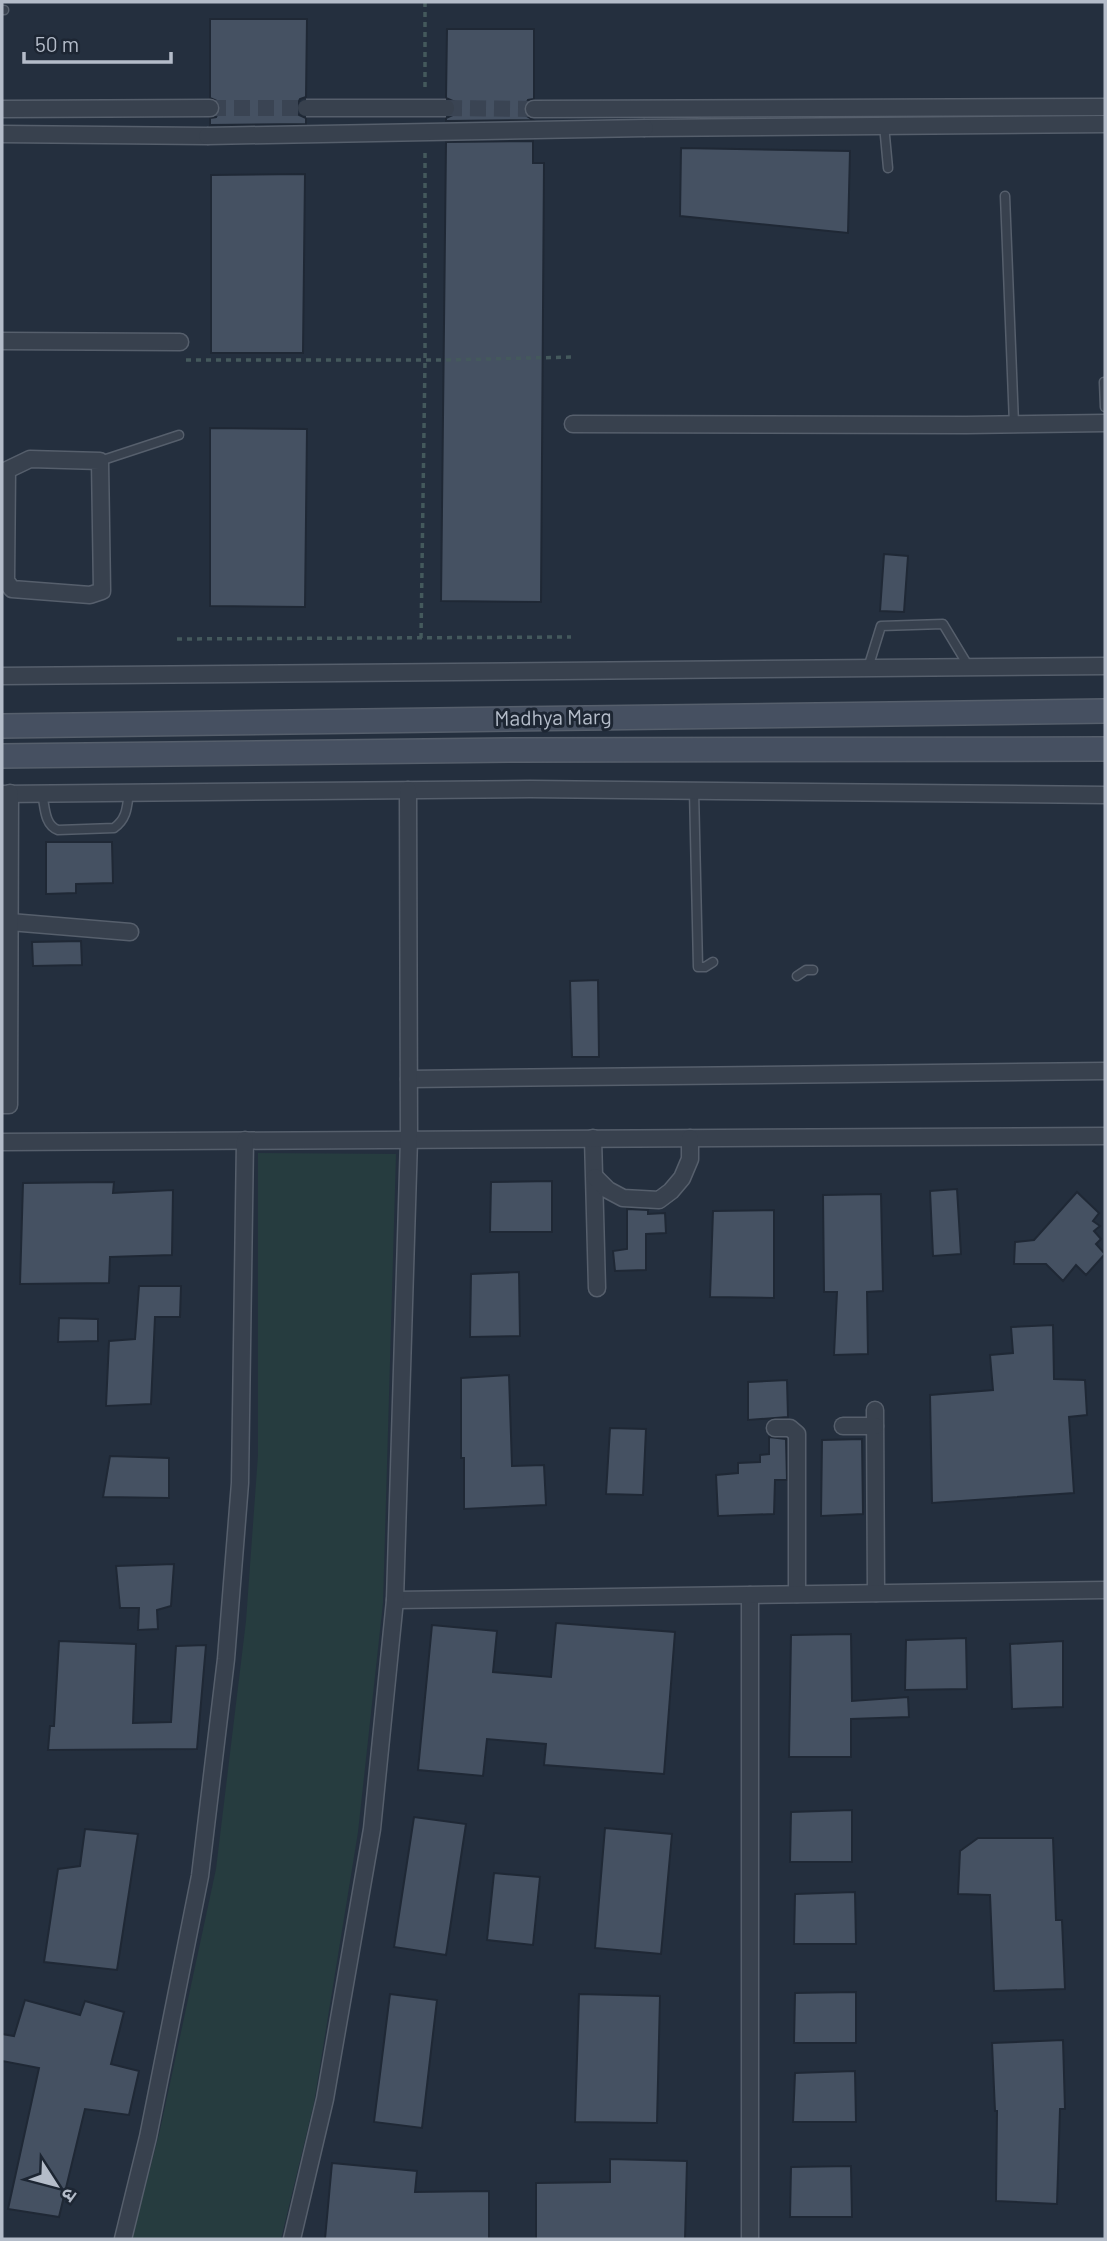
<svg xmlns="http://www.w3.org/2000/svg" width="1107" height="2241" viewBox="0 0 1107 2241" font-family="Barlow,'Noto Sans Devanagari',sans-serif">
	<rect width="100%" height="100%" fill="#242f3e"/>
	<!-- green -->
	<path fill="#263c3f" d="M 258,1153 L 396,1154 L 383,1603 L 358,1832 L 314,2103 L 281,2239 L 132,2239 L 160,2130 L 216,1869 L 246,1621 L 258,1455 Z"/>
	<!-- building -->
	<g fill="#455162" stroke="#1f2835" stroke-width="2">
		<path d="M 210,19 L 307,19 L 306,97 L 300,99 L 296,107 L 297,114 L 306,118 L 306,124 L 210,125 L 210,118 L 216,117 L 220,109 L 219,102 L 210,98 Z"/>
		<path d="M 447,29 L 534,29 L 534,99 L 528,100 L 524,108 L 525,115 L 533,120 L 446,121 L 446,118 L 455,114 L 456,109 L 455,102 L 446,98 Z"/>
		<path d="M 533,141 L 533,163 L 544,163 L 541,602 L 441,601 L 446,142 Z"/>
		<path d="M 681,148 L 850,151 L 848,233 L 680,216 Z"/>
		<path d="M 305,174 L 303,353 L 211,353 L 211,175 Z"/>
		<path d="M 210,428 L 307,429 L 305,607 L 210,606 Z"/>
		<path d="M 884,554 L 908,556 L 904,612 L 880,611 Z"/>
		<path d="M 46,842 L 112,842 L 113,883 L 76,884 L 76,893 L 46,894 Z"/>
		<path d="M 81,941 L 82,965 L 33,966 L 32,942 Z"/>
		<path d="M 598,980 L 599,1057 L 572,1057 L 570,981 Z"/>
		<path d="M 552,1181 L 552,1232 L 490,1232 L 491,1182 Z"/>
		<path d="M 114,1182 L 113,1193 L 173,1190 L 172,1255 L 110,1257 L 109,1283 L 20,1284 L 23,1183 Z"/>
		<path d="M 957,1189 L 961,1254 L 933,1256 L 930,1191 Z"/>
		<path d="M 1077,1192 L 1099,1213 L 1093,1221 L 1100,1226 L 1094,1231 L 1101,1239 L 1096,1244 L 1105,1254 L 1086,1275 L 1076,1265 L 1063,1281 L 1046,1264 L 1014,1264 L 1015,1242 L 1034,1240 Z"/>
		<path d="M 881,1194 L 883,1291 L 867,1292 L 868,1354 L 834,1355 L 837,1292 L 824,1292 L 823,1195 Z"/>
		<path d="M 627,1209 L 648,1210 L 648,1214 L 665,1213 L 666,1233 L 646,1234 L 646,1270 L 615,1271 L 613,1251 L 627,1249 Z"/>
		<path d="M 774,1210 L 774,1298 L 710,1297 L 713,1211 Z"/>
		<path d="M 519,1272 L 520,1336 L 470,1337 L 471,1274 Z"/>
		<path d="M 139,1286 L 181,1286 L 180,1317 L 155,1317 L 151,1404 L 106,1406 L 109,1341 L 135,1339 Z"/>
		<path d="M 59,1318 L 98,1319 L 98,1341 L 58,1342 Z"/>
		<path d="M 1053,1325 L 1054,1379 L 1085,1380 L 1087,1415 L 1069,1417 L 1074,1493 L 932,1503 L 930,1395 L 993,1390 L 990,1355 L 1013,1353 L 1011,1327 Z"/>
		<path d="M 509,1375 L 512,1466 L 544,1465 L 546,1505 L 464,1509 L 464,1458 L 461,1458 L 461,1378 Z"/>
		<path d="M 787,1380 L 788,1417 L 748,1420 L 748,1382 Z"/>
		<path d="M 610,1428 L 646,1429 L 643,1495 L 606,1494 Z"/>
		<path d="M 769,1437 L 786,1439 L 787,1480 L 775,1480 L 774,1514 L 718,1516 L 716,1475 L 738,1473 L 738,1463 L 760,1462 L 760,1455 L 769,1454 Z"/>
		<path d="M 862,1439 L 863,1514 L 821,1516 L 822,1440 Z"/>
		<path d="M 110,1456 L 169,1458 L 169,1498 L 103,1497 Z"/>
		<path d="M 174,1564 L 171,1606 L 157,1610 L 158,1629 L 138,1630 L 139,1608 L 120,1608 L 116,1566 Z"/>
		<path d="M 556,1623 L 675,1632 L 664,1774 L 544,1765 L 546,1744 L 487,1739 L 483,1776 L 418,1770 L 432,1625 L 497,1631 L 493,1672 L 551,1677 Z"/>
		<path d="M 851,1634 L 852,1701 L 908,1697 L 909,1717 L 851,1719 L 851,1757 L 789,1757 L 791,1635 Z"/>
		<path d="M 966,1638 L 967,1689 L 905,1690 L 906,1640 Z"/>
		<path d="M 59,1641 L 136,1644 L 133,1723 L 171,1722 L 176,1646 L 206,1645 L 197,1749 L 48,1750 L 50,1726 L 54,1726 Z"/>
		<path d="M 1063,1641 L 1063,1707 L 1012,1709 L 1010,1644 Z"/>
		<path d="M 852,1810 L 852,1862 L 790,1862 L 791,1812 Z"/>
		<path d="M 414,1817 L 466,1824 L 446,1955 L 394,1947 Z"/>
		<path d="M 605,1828 L 672,1834 L 661,1954 L 595,1948 Z"/>
		<path d="M 85,1829 L 138,1834 L 117,1970 L 44,1962 L 58,1869 L 80,1866 Z"/>
		<path d="M 978,1838 L 1053,1838 L 1056,1920 L 1062,1920 L 1065,1989 L 994,1991 L 990,1895 L 958,1894 L 960,1851 Z"/>
		<path d="M 494,1873 L 540,1877 L 533,1945 L 487,1940 Z"/>
		<path d="M 855,1892 L 856,1944 L 794,1944 L 795,1894 Z"/>
		<path d="M 856,1992 L 856,2043 L 794,2043 L 795,1993 Z"/>
		<path d="M 390,1994 L 437,2000 L 422,2128 L 374,2122 Z"/>
		<path d="M 579,1994 L 660,1996 L 657,2123 L 575,2122 Z"/>
		<path d="M 25,2000 L 80,2015 L 85,2001 L 124,2012 L 111,2064 L 139,2071 L 129,2115 L 85,2109 L 59,2217 L 8,2209 L 39,2068 L 2,2061 L 2,2034 L 14,2036 Z"/>
		<path d="M 1063,2040 L 1065,2109 L 1060,2109 L 1057,2204 L 996,2201 L 997,2111 L 995,2111 L 992,2043 Z"/>
		<path d="M 855,2071 L 856,2122 L 793,2122 L 795,2073 Z"/>
		<path d="M 610,2159 L 687,2161 L 685,2239 L 536,2239 L 536,2183 L 610,2182 Z"/>
		<path d="M 332,2163 L 417,2171 L 415,2192 L 489,2191 L 489,2239 L 325,2239 Z"/>
		<path d="M 851,2166 L 852,2217 L 790,2217 L 791,2167 Z"/>
	</g>
	<g fill="none" stroke-linecap="round" stroke-linejoin="round">
		<!-- street-tunnel -->
		<g stroke="#3a4453" stroke-width="16" stroke-dasharray="16 8" stroke-linecap="butt">
			<path d="M 210,108 L 306,108"/>
			<path d="M 446,108 L 534,109"/>
		</g>
		<defs>
			<g id="lane">
				<path d="M 2,10 L 4,10"/>
				<path d="M 884,125 L 888,168"/>
				<path d="M 1005,196 L 1014,424"/>
				<path d="M 1104,382 L 1105,407"/>
				<path d="M 100,461 L 179,435"/>
				<path d="M 868,668 L 881,626 L 943,624 L 969,667"/>
				<path d="M 694,790 L 698,967 L 705,967 L 713,962"/>
				<path d="M 42,793 C 45,806 44,825 58,830 L 114,828 C 127,819 127,807 129,792"/>
				<path d="M 797,976 L 806,970 L 813,970"/>
			</g>
			<g id="street">
				<path d="M 2,109 L 210,108"/>
				<path d="M 534,109 L 1105,107"/>
				<path d="M 645,128 L 1105,124"/>
				<path d="M 2,134 L 207,136"/>
				<path d="M 2,341 L 180,342"/>
				<path d="M 573,424 L 966,425 L 1105,423"/>
				<path d="M 30,459 L 100,461 L 102,591 L 90,595 L 12,589 L 6,581 L 7,470 Z"/>
				<path d="M 2,676 L 1105,666"/>
				<path d="M 2,794 L 530,789 L 1105,795"/>
				<path d="M 10,922 L 130,932"/>
				<path d="M 409,1079 L 1105,1071"/>
				<path d="M 2,1105 L 9,1105 L 10,793"/>
				<path d="M 593,1138 L 597,1288"/>
				<path d="M 2,1142 L 1105,1136"/>
				<path d="M 595,1177 L 608,1190 L 623,1198 L 659,1200 L 671,1191 L 682,1178 L 690,1159 L 690,1138"/>
				<path d="M 875,1410 L 876,1593"/>
				<path d="M 843,1426 L 875,1426"/>
				<path d="M 775,1428 L 790,1428 L 797,1434 L 797,1594"/>
				<path d="M 750,1595 L 750,2239"/>
				<path d="M 395,1600 L 1105,1590"/>
				<path d="M 123,2239 L 148,2137 L 200,1876 L 226,1659 L 240,1483 L 245,1140"/>
				<path d="M 292,2239 L 325,2099 L 372,1829 L 395,1600 L 409,1139 L 408,790"/>
			</g>
			<g id="secondary">
				<path d="M 2,726 L 1105,711"/>
				<path d="M 2,756 L 512,750 L 1105,749"/>
			</g>
		</defs>
		<!-- lane casing -->
		<use href="#lane" stroke="#565f6c" stroke-width="11"/>
		<!-- street casing -->
		<use href="#street" stroke="#565f6c" stroke-width="19"/>
		<!-- secondary casing -->
		<use href="#secondary" stroke="#565f6c" stroke-width="26"/>
		<!-- path -->
		<g stroke="#44595c" stroke-width="3.5" stroke-dasharray="5 5" stroke-linecap="butt">
			<path d="M 425,2 L 425,90"/>
			<path d="M 186,360 L 444,360 L 573,357"/>
			<path d="M 421,638 L 425,360 L 425,150"/>
			<path d="M 177,639 L 571,637"/>
		</g>
		<!-- lane -->
		<use href="#lane" stroke="#38414e" stroke-width="8"/>
		<!-- street -->
		<use href="#street" stroke="#38414e" stroke-width="16"/>
		<!-- secondary -->
		<use href="#secondary" stroke="#465061" stroke-width="23"/>
		<defs>
			<g id="street-bridge">
				<path d="M 306,108 L 446,108"/>
				<path d="M 207,136 L 645,128"/>
			</g>
		</defs>
		<!-- street-bridge casing -->
		<use href="#street-bridge" stroke="#565f6c" stroke-width="19" stroke-linecap="butt"/>
		<!-- street-bridge -->
		<use href="#street-bridge" stroke="#38414e" stroke-width="16"/>
	</g>
	<g text-anchor="middle" stroke-width="6" stroke-linejoin="round" paint-order="stroke">
		<!-- street labels -->
		<g font-size="21" fill="#b4bcc9" stroke="#1d2633">
			<text transform="translate(553 718) rotate(-1)" y="7">Madhya Marg</text>
		</g>
	</g>
	<!-- border -->
	<rect width="1107" height="2241" fill="none" stroke="#b4bcc9" stroke-width="7"/>
	<!-- north arrow -->
	<g transform="translate(56 2185) rotate(126)" stroke="#1d2633" stroke-width="5" paint-order="stroke">
	<path d="M0-5L12 26L0 18L-12 26Z" fill="#b4bcc9"/>
	<text y="-10" font-size="19" font-weight="bold" text-anchor="middle" fill="#b4bcc9">उ</text>
	</g>
	<!-- scale -->
	<path d="M24 52v10h147v-10" fill="none" stroke="#b4bcc9" stroke-width="3.5"/>
	<text x="35" y="52" font-size="21" fill="#b4bcc9" stroke="#1d2633" stroke-width="5" paint-order="stroke">50 m</text>
</svg>
